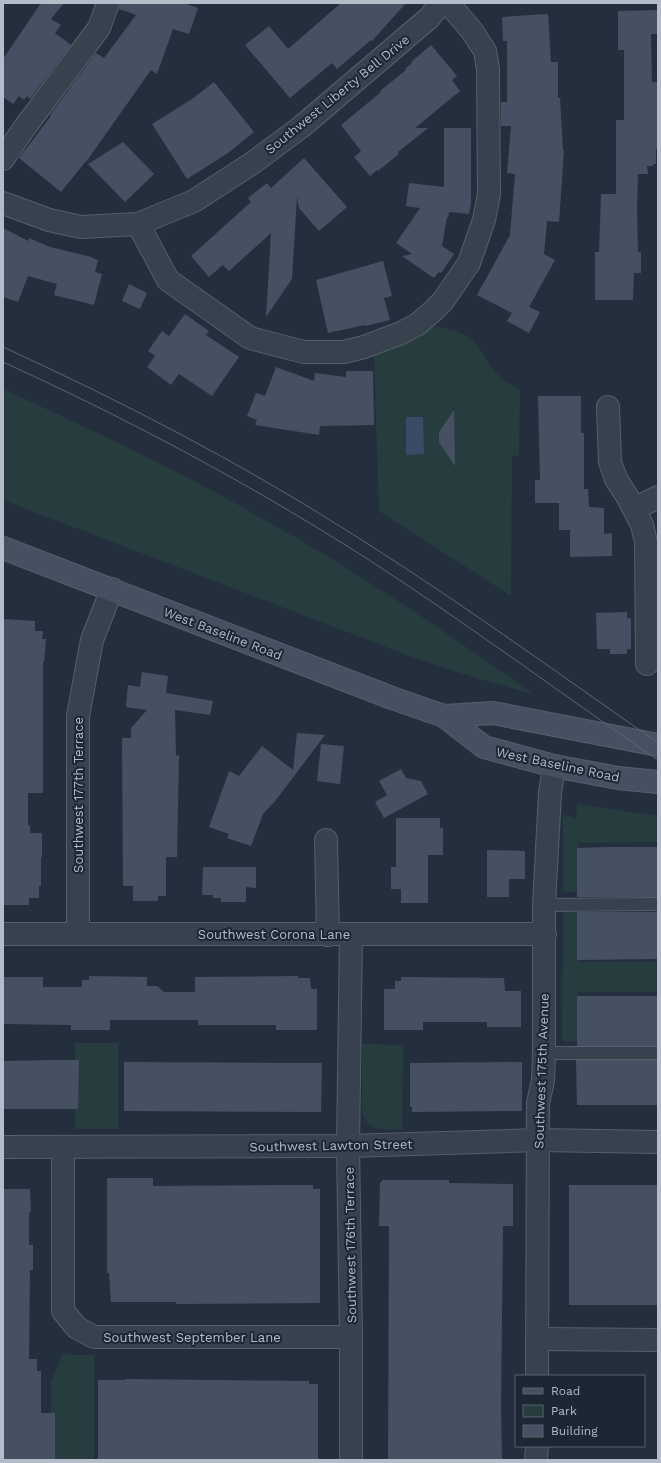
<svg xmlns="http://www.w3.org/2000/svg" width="661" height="1463" viewBox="0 0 661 1463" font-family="'Work Sans',sans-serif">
	<rect width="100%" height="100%" fill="#242f3e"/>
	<!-- green -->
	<g fill="#263c3f">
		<path d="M 437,326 C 445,329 456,330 463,334 C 482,343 484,361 497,374 C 503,380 512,385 520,390 L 519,456 L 512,456 L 511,596 L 379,511 L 374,356 L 401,346 L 432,328 Z"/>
		<path d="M 3,389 C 92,430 180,471 265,520 C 358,572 446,632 533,694 L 479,679 L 415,658 L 3,500 Z"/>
		<path d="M 577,804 L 658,816 L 658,842 L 579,843 L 578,892 L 563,891 L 563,814 L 576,819 Z"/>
		<path d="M 567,912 L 578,912 L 578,962 L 658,962 L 658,992 L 578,992 L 577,1041 L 568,1042 L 562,1040 L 563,913 Z"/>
		<rect x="75" y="1043" width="43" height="86"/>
		<path d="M 362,1044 L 403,1045 L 402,1130 C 383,1129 370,1134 362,1112 Z"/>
		<path d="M 63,1353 L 73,1355 L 94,1355 L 94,1460 L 50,1460 L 51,1383 Z"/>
	</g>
	<!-- water -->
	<path fill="#394c67" d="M 406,417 L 423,417 L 424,454 L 406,455 Z"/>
	<!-- building -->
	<g fill="#455162">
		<path d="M 41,3 L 64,3 L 51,19 L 61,25 L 55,33 L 71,45 L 30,99 L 27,96 L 24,100 L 19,96 L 13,104 L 3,97 L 3,59 Z"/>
		<path d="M 120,3 L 184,3 L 198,8 L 189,34 L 173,29 L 157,74 L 151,70 L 86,162 L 86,161 L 61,192 L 19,158 L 51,116 L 50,115 L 96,53 L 104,58 L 136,15 L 119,9 Z"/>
		<path d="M 341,3 L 406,3 L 372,41 L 371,40 L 337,69 L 332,63 L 290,98 L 245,45 L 269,26 L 288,49 Z"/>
		<path d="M 658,10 L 658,34 L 651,34 L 652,82 L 658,82 L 658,149 L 656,149 L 656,164 L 653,164 L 653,166 L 647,166 L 648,174 L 638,174 L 637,210 L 638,252 L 641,252 L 641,273 L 634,273 L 633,300 L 595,300 L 595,252 L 599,252 L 601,194 L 616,194 L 616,120 L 624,120 L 624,50 L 618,50 L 618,11 Z"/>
		<path d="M 548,14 L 551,62 L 558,62 L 558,98 L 560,98 L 563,150 L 564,150 L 559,222 L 547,221 L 544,254 L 555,260 L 529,307 L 540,312 L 529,333 L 507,321 L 512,313 L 477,295 L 510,235 L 515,174 L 507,173 L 511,126 L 501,126 L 501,102 L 507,102 L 507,41 L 503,41 L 502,17 Z"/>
		<path d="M 431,45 L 457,76 L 452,80 L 460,91 L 415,128 L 428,128 L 398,152 L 399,154 L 378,171 L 377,170 L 370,176 L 354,157 L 361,151 L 341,125 L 381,92 L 380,91 L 406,70 L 405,69 L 412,63 L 411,62 Z"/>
		<path d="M 214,82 L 254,132 L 228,153 L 187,179 L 152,124 L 192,99 Z"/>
		<path d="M 444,128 L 471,128 L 471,203 L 469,214 L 449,212 L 448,218 L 447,217 L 442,246 L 454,254 L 441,273 L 439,272 L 434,278 L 402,256 L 412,254 L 396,243 L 420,208 L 406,206 L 409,183 L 444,187 Z"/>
		<path d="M 123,142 L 154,174 L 125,202 L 88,164 Z"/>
		<path d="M 304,158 L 347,207 L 319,231 L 299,208 L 297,197 L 292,279 L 266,317 L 271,233 L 229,271 L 223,265 L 209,277 L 191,256 L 251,202 L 248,198 L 267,183 L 271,188 Z"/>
		<path d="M 3,228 L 28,241 L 29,238 L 50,247 L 92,257 L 92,258 L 98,260 L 95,272 L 102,274 L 94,305 L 54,295 L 57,284 L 28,276 L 18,302 L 3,297 Z"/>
		<path d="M 383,261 L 392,296 L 384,298 L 390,320 L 366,326 L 365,325 L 328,333 L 316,280 Z"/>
		<path d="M 129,284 L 147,293 L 140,309 L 122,301 Z"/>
		<path d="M 185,314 L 209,331 L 206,335 L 239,357 L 212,396 L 179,374 L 171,385 L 147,367 L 155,356 L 148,351 L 162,331 L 169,336 Z"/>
		<path d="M 276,367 L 314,381 L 315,373 L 346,377 L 346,371 L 373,371 L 374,425 L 320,426 L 319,435 L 255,425 L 257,420 L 247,416 L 256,393 L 265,396 Z"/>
		<path d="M 538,396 L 581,396 L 581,433 L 584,433 L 584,489 L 588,489 L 589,507 L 604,508 L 604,534 L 612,533 L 612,556 L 570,557 L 570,530 L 559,530 L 559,503 L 535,503 L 535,480 L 540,480 Z"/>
		<path d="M 454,410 L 455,466 L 439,442 L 439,432 Z"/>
		<path d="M 627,612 L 627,618 L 631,618 L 631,649 L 627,649 L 627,654 L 610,654 L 610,649 L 597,649 L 596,613 Z"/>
		<path d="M 3,619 L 35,621 L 35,631 L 43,631 L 42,639 L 46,639 L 44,662 L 43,662 L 43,793 L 28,793 L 28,825 L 30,825 L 30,833 L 42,833 L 42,857 L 41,857 L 41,886 L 39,886 L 39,898 L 29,898 L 29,905 L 3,905 Z"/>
		<path d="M 142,672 L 168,676 L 166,693 L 213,701 L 210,715 L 175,710 L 176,756 L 179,755 L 177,857 L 166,857 L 166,896 L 158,896 L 158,901 L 133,901 L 133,886 L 123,886 L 122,738 L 131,738 L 131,728 L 147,710 L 126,707 L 128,685 L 140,687 Z"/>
		<path d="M 297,733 L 325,735 L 276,800 L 263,814 L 251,846 L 227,838 L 229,834 L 209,827 L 229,771 L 239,776 L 262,746 L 293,770 Z"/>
		<path d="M 321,744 L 344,746 L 340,784 L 317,781 Z"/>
		<path d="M 401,769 L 406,778 L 421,781 L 428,794 L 384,818 L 375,802 L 387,795 L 379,781 Z"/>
		<path d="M 396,818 L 440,818 L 440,828 L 443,828 L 443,855 L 428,855 L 428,903 L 401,903 L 401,889 L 391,889 L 391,867 L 396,867 Z"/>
		<path d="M 608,847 L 658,847 L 658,897 L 577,897 L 577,848 Z"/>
		<path d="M 487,850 L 525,851 L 525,879 L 509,879 L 509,897 L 487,897 Z"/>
		<path d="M 203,867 L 256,867 L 256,888 L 246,887 L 246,902 L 221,902 L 221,898 L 213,898 L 213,895 L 202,895 Z"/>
		<path d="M 577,912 L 658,912 L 658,959 L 577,960 Z"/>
		<path d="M 89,976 L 147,977 L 147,986 L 157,986 L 164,992 L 195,992 L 195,977 L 298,976 L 298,978 L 310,978 L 311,989 L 317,989 L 317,1030 L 276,1030 L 276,1025 L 198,1025 L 198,1020 L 110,1020 L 110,1030 L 71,1030 L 71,1025 L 3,1024 L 3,977 L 43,977 L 43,987 L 82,987 L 82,980 L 89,980 Z"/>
		<path d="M 401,977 L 504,978 L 505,991 L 521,991 L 521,1027 L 487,1027 L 487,1022 L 423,1022 L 423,1030 L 384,1030 L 384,989 L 395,989 L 395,981 L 401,981 Z"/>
		<rect x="577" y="996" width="81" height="50"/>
		<path d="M 53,1060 L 79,1060 L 78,1109 L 3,1109 L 3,1061 Z"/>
		<path d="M 576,1060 L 658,1060 L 658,1105 L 577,1105 Z"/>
		<path d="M 124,1062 L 322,1063 L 321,1112 L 124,1111 Z"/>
		<path d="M 522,1062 L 522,1111 L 412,1112 L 412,1107 L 410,1107 L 410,1063 Z"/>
		<path d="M 107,1178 L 153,1178 L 153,1186 L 313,1185 L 313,1189 L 320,1189 L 320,1303 L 176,1304 L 176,1302 L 111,1302 L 109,1273 L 107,1273 Z"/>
		<path d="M 382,1180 L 449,1180 L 449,1183 L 513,1184 L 513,1226 L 503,1226 L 501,1409 L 502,1460 L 388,1460 L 389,1226 L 379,1226 L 380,1182 L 382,1182 Z"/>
		<rect x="569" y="1185" width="89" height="120"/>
		<path d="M 3,1189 L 30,1189 L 31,1212 L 29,1213 L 29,1245 L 33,1245 L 33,1270 L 30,1270 L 29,1359 L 37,1359 L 37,1371 L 41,1371 L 41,1413 L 55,1413 L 55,1460 L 3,1460 Z"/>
		<path d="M 125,1379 L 309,1381 L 309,1384 L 318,1384 L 318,1460 L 98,1460 L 98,1380 L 125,1380 Z"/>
	</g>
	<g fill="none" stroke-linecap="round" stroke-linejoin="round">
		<defs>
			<g id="service">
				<path d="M 544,905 L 658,904"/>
				<path d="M 544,1053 L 658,1053"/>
			</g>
			<g id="minor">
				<path d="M 3,159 L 25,127 L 99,28 L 108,3"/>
				<path d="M 3,203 L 49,220 L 81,227 L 138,224 L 194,201 L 254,162 L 301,127 L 429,18 L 441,3"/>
				<path d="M 138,224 L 168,280 L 250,338 L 304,352 L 344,352 L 364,347 L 401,333 L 418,324 L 433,311 L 443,301 L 469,263 L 484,220 L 489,194 L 488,69 L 485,51 L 472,31 L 448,3"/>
				<path d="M 608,407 L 610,462 L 616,479 L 627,496 L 642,525 L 646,542 L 647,664"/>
				<path d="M 634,509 L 658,497"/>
				<path d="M 326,840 L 328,935"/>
				<path d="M 3,934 L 545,934"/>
				<path d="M 78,934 L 78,716 L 92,640 L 112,589"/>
				<path d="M 351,935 L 348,1146 L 351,1337 L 351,1460"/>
				<path d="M 3,1147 L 348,1146 L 538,1140 L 658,1142"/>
				<path d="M 63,1147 L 63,1311 L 77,1328 L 94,1337 L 351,1337"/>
				<path d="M 538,1339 L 658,1340"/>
				<path d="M 537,1376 L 538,1103 L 543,1081 L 544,1053 L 544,905 L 550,793 L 554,766"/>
				<path d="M 536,1460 L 537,1446"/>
			</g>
			<g id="secondary">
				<path d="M 3,548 L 392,698 L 444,716 L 484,747 L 554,766 L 618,778 L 658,782"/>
				<path d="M 444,716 L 493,713 L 658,745"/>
			</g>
		</defs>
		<!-- service casing -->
		<use href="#service" stroke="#565f6c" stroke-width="14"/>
		<!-- minor casing -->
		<use href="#minor" stroke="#565f6c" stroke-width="24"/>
		<!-- secondary casing -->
		<use href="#secondary" stroke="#565f6c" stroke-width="24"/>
		<!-- service -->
		<use href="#service" stroke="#38414e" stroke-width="12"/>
		<!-- minor -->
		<use href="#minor" stroke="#38414e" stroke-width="22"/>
		<!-- secondary -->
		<use href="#secondary" stroke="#465061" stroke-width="22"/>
		<!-- tram -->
		<g stroke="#5a6575" stroke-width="1">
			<path d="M 3,347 C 121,401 237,461 346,530 C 453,597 555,671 658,743"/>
			<path d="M 3,362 C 128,419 250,484 366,558 C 465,622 560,693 658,760"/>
		</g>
	</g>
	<g text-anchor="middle" stroke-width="4" stroke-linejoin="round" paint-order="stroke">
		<!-- street labels -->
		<g font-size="13" fill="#b4bcc9" stroke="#1d2633">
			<text transform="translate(337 94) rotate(-39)" y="5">Southwest Liberty Bell Drive</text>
			<text transform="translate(223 633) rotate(21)" y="5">West Baseline Road</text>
			<text transform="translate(558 764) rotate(12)" y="5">West Baseline Road</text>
			<text transform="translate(78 795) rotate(-90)" y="5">Southwest 177th Terrace</text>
			<text x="274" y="939">Southwest Corona Lane</text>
			<text transform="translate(541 1071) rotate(-88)" y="5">Southwest 175th Avenue</text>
			<text transform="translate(331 1145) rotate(-1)" y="5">Southwest Lawton Street</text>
			<text transform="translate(350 1245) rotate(-91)" y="5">Southwest 176th Terrace</text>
			<text x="192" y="1342">Southwest September Lane</text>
		</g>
	</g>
	<!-- border -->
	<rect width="661" height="1463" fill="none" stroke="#b4bcc9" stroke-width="8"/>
	<!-- legend -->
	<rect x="515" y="1375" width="130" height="72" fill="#1d2633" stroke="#59626f"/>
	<rect x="523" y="1388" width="20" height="6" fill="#465061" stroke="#59626f"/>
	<text x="551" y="1395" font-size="12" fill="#b4bcc9">Road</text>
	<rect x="523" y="1405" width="20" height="12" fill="#263c3f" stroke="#59626f"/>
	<text x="551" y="1415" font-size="12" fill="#b4bcc9">Park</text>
	<rect x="523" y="1425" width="20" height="12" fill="#455162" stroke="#59626f"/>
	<text x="551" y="1435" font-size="12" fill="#b4bcc9">Building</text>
</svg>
